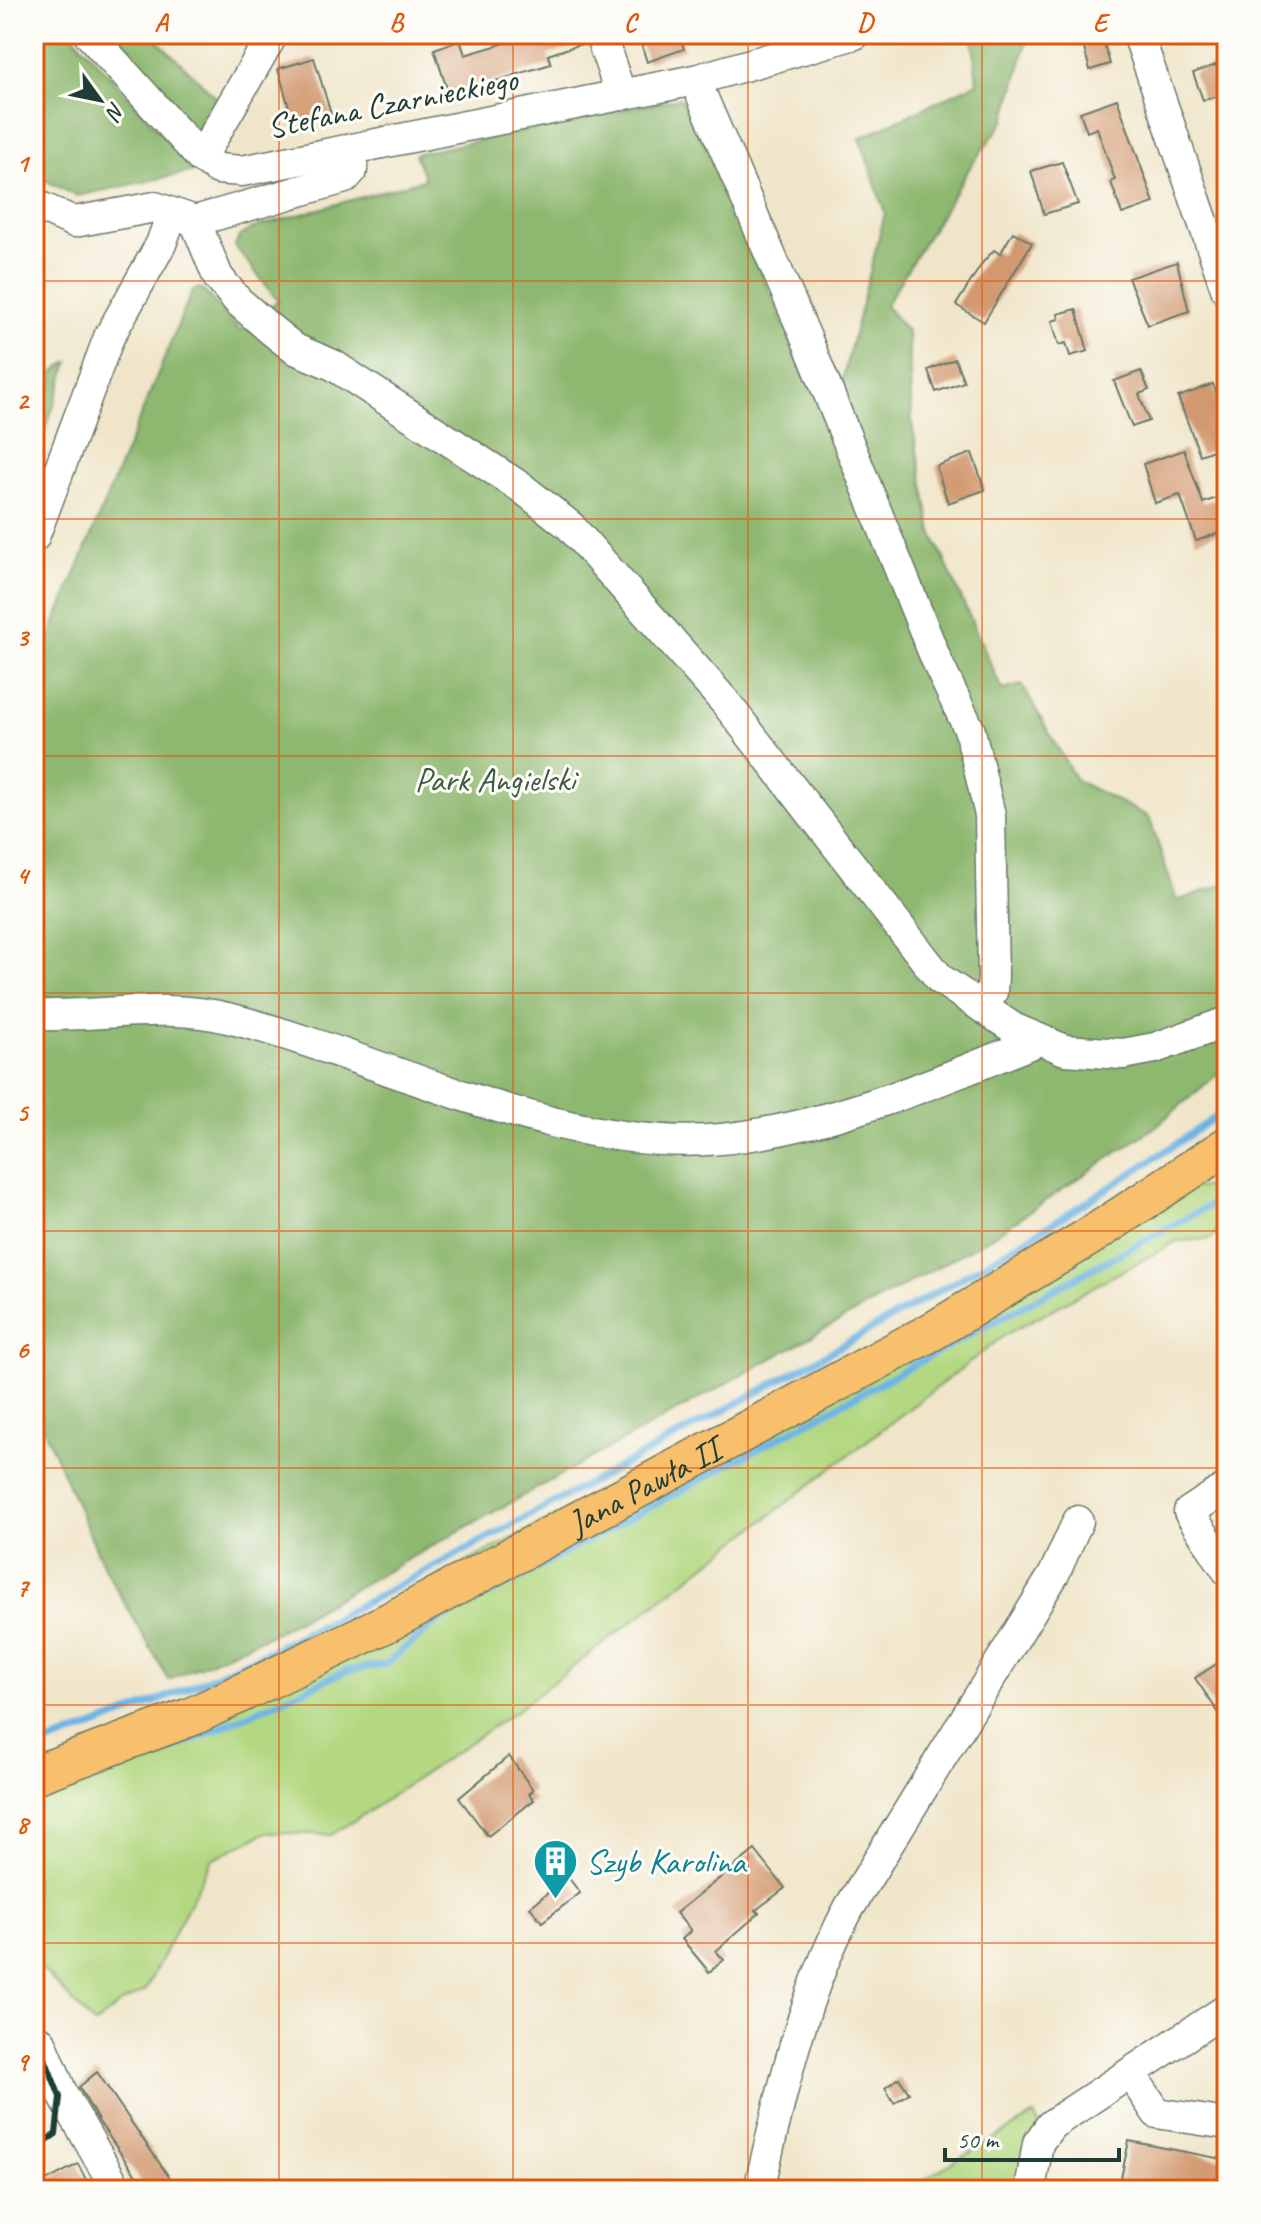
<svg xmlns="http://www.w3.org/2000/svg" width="1261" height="2224" viewBox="0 0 1261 2224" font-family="Caveat,sans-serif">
	<rect width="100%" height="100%" fill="#fdfcf7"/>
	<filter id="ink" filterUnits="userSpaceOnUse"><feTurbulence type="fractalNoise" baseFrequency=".0125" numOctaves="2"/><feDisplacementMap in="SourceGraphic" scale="16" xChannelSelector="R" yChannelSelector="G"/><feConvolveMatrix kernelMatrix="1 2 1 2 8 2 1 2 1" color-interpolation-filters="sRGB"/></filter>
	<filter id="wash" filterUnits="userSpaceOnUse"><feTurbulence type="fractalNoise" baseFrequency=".006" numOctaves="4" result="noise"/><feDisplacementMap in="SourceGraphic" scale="32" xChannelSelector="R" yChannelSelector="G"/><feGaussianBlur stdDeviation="1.8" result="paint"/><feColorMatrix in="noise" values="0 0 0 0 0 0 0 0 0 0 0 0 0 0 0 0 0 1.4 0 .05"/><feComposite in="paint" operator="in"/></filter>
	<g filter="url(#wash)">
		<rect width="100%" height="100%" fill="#f0e5c9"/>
		<!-- green -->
		<g fill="#b3d881" stroke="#698a5a" stroke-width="2">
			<path d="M 1227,1185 L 1227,1219 L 1211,1239 L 1177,1241 L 1005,1335 L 513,1713 L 374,1808 L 331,1835 L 267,1832 L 212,1859 L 145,1991 L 121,2003 L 95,2025 L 34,1960 L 34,1785 L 1192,1188 Z"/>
			<path d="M 1034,2115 L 1040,2127 L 1028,2190 L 906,2190 Z"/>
		</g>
		<!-- forest -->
		<g fill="#8eb86f" stroke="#567a52" stroke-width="2">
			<path d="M 34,34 L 72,34 L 195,171 L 77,196 L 34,175 Z"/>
			<path d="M 103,34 L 151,34 L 219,100 L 196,131 Z"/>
			<path d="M 972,34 L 1029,34 L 1005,120 L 972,164 L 885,306 L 908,332 L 912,424 L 932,532 L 1002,690 L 1022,685 L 1076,780 L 1149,817 L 1177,901 L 1227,883 L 1227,1066 L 1155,1127 L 990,1238 L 276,1632 L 169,1680 L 105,1569 L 34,1407 L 34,674 L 192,291 L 201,288 L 240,330 L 278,301 L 235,246 L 240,236 L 253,228 L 425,179 L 415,154 L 680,98 L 719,173 L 784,325 L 842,381 L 885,213 L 860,138 L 977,83 Z"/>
			<path d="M 69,362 L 34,461 C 34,417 25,386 69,362 Z"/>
		</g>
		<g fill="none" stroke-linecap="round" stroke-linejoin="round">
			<!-- stream -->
			<g stroke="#6cb4e4" stroke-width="7">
				<path d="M 34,1748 C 225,1683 399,1586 575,1491 C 797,1371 1020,1254 1227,1109"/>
				<path d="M 34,1798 L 168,1751 L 346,1671 L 386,1664 L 437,1622 L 1227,1196"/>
			</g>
		</g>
		<g id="blocks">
			<!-- building -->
			<g fill="#d2996f">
				<path d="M 536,34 L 582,34 L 584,43 L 548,55 L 551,64 L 449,95 L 434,49 L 460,40 L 465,55 Z"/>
				<path d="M 638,34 L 679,34 L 684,49 L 647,62 Z"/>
				<path d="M 1080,34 L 1101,34 L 1110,64 L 1090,70 Z"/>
				<path d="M 314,58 L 331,114 L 294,125 L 278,69 Z"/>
				<path d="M 1227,61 L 1227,94 L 1203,100 L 1193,73 Z"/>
				<path d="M 1117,99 L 1154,203 L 1122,214 L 1111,182 L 1115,180 L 1097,128 L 1087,132 L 1080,112 Z"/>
				<path d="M 1062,162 L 1078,204 L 1044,214 L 1031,171 Z"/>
				<path d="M 1013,232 L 1032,243 L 984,322 L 956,305 L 983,262 L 994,250 L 1000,254 Z"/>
				<path d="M 1177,262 L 1189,311 L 1148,325 L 1128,278 Z"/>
				<path d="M 1076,309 L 1088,351 L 1070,356 L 1066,343 L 1059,345 L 1052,321 L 1059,319 L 1058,314 Z"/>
				<path d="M 955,359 L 964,382 L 936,392 L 928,370 Z"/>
				<path d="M 1141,371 L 1149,390 L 1139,394 L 1149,421 L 1132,427 L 1114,381 Z"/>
				<path d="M 1213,384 L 1227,421 L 1227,445 L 1200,455 L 1178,397 Z"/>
				<path d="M 1184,450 L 1203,503 L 1227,494 L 1227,530 L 1196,541 L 1180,495 L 1155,503 L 1143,464 Z"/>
				<path d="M 972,453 L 985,490 L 948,503 L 936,466 Z"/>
				<path d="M 1227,1657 L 1227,1725 L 1195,1678 Z"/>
				<path d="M 509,1756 L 533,1790 L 529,1794 L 534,1800 L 488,1836 L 459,1798 Z"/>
				<path d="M 755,1850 L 785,1888 L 756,1910 L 759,1913 L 716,1951 L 724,1960 L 709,1972 L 682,1939 L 691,1931 L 676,1913 Z"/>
				<path d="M 568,1877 L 580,1893 L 542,1922 L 530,1907 Z"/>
				<path d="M 97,2072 L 169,2177 L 150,2190 L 146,2190 L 99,2122 L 79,2087 Z"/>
				<path d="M 899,2078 L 909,2093 L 894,2103 L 885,2088 Z"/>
				<path d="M 1129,2141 L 1227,2160 L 1227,2190 L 1137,2190 L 1138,2186 L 1120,2183 Z"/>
				<path d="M 78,2164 L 91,2190 L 34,2190 L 34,2187 Z"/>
			</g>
		</g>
	</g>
	<g filter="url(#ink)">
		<use href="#blocks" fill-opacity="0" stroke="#687868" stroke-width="2"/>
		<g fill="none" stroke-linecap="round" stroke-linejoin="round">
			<defs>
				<g id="minor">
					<path d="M 89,34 L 201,158 L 218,169 L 242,171 L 695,80 L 855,34"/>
					<path d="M 600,34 L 621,95"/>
					<path d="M 1138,34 L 1227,291"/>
					<path d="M 695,80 L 807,340 L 938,664 L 970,731 L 990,815 L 993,976 L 992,992 L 985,1007"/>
					<path d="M 201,158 L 273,34"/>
					<path d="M 34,204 L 74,222 L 155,207 L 195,221 L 345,178 L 352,170 L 353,149"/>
					<path d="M 195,221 L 218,277 L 238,301 L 270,329 L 295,349 L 333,365 L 522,488 L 570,526 L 726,703 L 940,979 L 1013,1028 L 1065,1050 L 1123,1054 L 1155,1048 L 1227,1022"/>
					<path d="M 34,537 L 109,337 L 161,244 L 171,216"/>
					<path d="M 34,1015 C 99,1017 168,1002 232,1019 C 383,1058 566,1155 721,1139 C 825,1129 941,1081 1037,1041"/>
					<path d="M 1227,1487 L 1189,1512 L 1227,1570"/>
					<path d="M 41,2042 L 63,2095 L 117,2190"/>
					<path d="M 1130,2073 L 1157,2113 L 1227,2124"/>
					<path d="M 759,2190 C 781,2094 802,1996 849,1908 L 1054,1574 L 1078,1521"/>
					<path d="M 1030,2190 L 1038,2143 L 1051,2125 L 1227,2009"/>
				</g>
				<g id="major">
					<path id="s1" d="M 34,1775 L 193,1716 L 387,1623 L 933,1331 L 1092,1235 L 1227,1146"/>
				</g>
			</defs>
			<!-- minor casing -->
			<use href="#minor" stroke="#687868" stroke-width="33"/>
			<!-- major casing -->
			<use href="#major" stroke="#687868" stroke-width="41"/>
			<!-- minor -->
			<use href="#minor" stroke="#fff" stroke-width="30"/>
			<!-- major -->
			<use href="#major" stroke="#f8bf6c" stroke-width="38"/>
			<!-- rail -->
			<path stroke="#1f3d34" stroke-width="6" d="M 34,2030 L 60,2097 L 56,2134 L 34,2149"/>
		</g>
	</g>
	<!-- grid -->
	<path fill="none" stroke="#de580e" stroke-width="2" stroke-opacity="0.55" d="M 279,34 L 279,2190M 513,34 L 513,2190M 748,34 L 748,2190M 982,34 L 982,2190M 34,281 L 1227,281M 34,519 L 1227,519M 34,756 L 1227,756M 34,993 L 1227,993M 34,1231 L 1227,1231M 34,1468 L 1227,1468M 34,1705 L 1227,1705M 34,1943 L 1227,1943"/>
	<!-- icons -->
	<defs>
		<symbol id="building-pin" viewBox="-11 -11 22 30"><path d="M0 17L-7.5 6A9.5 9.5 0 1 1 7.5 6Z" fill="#0f9aa8" stroke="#fdfcf7"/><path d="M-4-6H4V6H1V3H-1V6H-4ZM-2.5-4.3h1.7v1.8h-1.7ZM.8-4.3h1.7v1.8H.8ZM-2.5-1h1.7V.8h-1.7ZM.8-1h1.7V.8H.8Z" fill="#fff"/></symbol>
	</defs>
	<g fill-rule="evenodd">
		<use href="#building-pin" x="530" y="1836" width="51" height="69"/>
	</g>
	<g text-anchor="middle" stroke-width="6" stroke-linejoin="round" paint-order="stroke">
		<!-- street labels -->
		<g font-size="34" fill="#1f3d34" stroke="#fdfcf7">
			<text transform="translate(392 102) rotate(-11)" y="12">Stefana Czarnieckiego</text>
			<text dy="12" stroke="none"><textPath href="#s1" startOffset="676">Jana Pawła II</textPath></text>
		</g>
		<!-- park labels -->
		<g font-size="34" fill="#3d5c43" stroke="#fdfcf7">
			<text x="495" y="791">Park Angielski</text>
		</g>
		<!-- culture labels -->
		<g font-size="34" fill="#0d838f" stroke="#fdfcf7" text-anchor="start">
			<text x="586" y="1873">Szyb Karolina</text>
		</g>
	</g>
	<!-- margin -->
	<rect width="1261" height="2224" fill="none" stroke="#fdfcf7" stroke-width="88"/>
	<!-- north arrow -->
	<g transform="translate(100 100) rotate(123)" stroke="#fdfcf7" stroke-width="6" paint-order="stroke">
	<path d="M0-6L14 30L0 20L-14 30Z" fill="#1f3d34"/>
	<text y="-12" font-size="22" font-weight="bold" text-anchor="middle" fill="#1f3d34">N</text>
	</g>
	<!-- scale -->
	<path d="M945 2148v12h174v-12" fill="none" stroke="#1f3d34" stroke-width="4"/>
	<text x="957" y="2148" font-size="24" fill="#1f3d34" stroke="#fdfcf7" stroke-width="6" paint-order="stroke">50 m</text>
	<rect x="44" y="44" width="1173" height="2136" fill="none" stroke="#de580e" stroke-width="3"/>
	<g font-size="26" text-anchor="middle" font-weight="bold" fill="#de580e">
		<text x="161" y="31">A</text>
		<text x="396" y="31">B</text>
		<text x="630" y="31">C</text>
		<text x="865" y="31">D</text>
		<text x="1100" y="31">E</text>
		<text x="22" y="172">1</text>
		<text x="22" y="409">2</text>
		<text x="22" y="646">3</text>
		<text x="22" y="884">4</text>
		<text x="22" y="1121">5</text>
		<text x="22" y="1358">6</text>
		<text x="22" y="1596">7</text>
		<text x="22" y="1833">8</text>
		<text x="22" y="2070">9</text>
	</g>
</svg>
